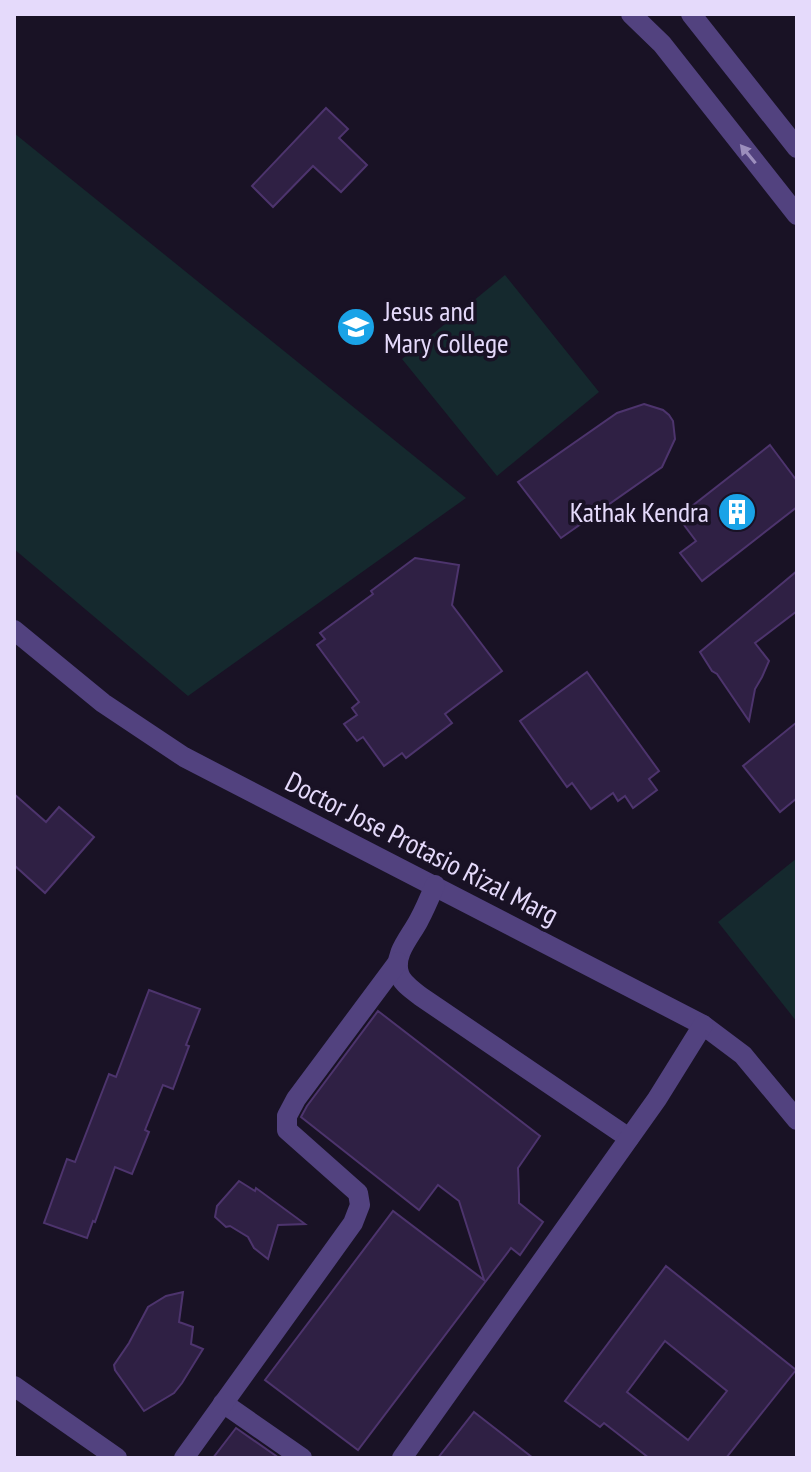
<svg xmlns="http://www.w3.org/2000/svg" width="811" height="1472" viewBox="0 0 811 1472" font-family="'PT Sans Narrow',sans-serif">
	<rect width="100%" height="100%" fill="#191225"/>
	<!-- green -->
	<g fill="#15292e">
		<path d="M 14,133 L 466,498 L 188,696 L 14,549 Z"/>
		<path d="M 505,275 L 599,392 L 497,476 L 402,359 Z"/>
		<path d="M 797,858 L 797,1022 L 718,922 Z"/>
	</g>
	<!-- building -->
	<g fill="#2f2044" stroke="#4d346d" stroke-width="2" fill-rule="evenodd">
		<path d="M 326,108 L 348,129 L 339,138 L 367,165 L 341,192 L 313,166 L 273,207 L 252,186 Z"/>
		<path d="M 644,404 L 663,410 L 669,415 L 673,421 L 675,439 L 662,467 L 561,538 L 518,482 L 617,413 Z"/>
		<path d="M 770,445 L 797,481 L 797,507 L 702,581 L 680,553 L 696,541 L 678,517 Z"/>
		<path d="M 415,558 L 459,565 L 452,605 L 502,671 L 445,714 L 452,723 L 406,758 L 402,753 L 384,766 L 363,737 L 357,741 L 344,724 L 357,715 L 352,708 L 359,702 L 317,645 L 325,639 L 320,633 L 373,594 L 371,591 Z"/>
		<path d="M 797,571 L 797,611 L 755,643 L 769,661 L 762,677 L 755,689 L 749,721 L 717,674 L 712,671 L 700,652 Z"/>
		<path d="M 587,672 L 659,771 L 649,779 L 657,790 L 633,808 L 625,796 L 618,801 L 613,793 L 591,809 L 572,783 L 567,787 L 520,721 Z"/>
		<path d="M 797,722 L 797,798 L 780,812 L 743,766 Z"/>
		<path d="M 14,794 L 46,822 L 59,807 L 94,837 L 45,893 L 14,865 Z"/>
		<path d="M 149,990 L 200,1009 L 186,1045 L 189,1046 L 173,1089 L 163,1085 L 145,1130 L 149,1132 L 132,1174 L 115,1167 L 95,1222 L 93,1221 L 87,1238 L 44,1223 L 67,1159 L 75,1162 L 109,1074 L 116,1077 Z"/>
		<path d="M 378,1011 L 540,1136 L 518,1168 L 519,1194 L 519,1203 L 543,1222 L 520,1255 L 511,1248 L 358,1450 L 265,1380 L 393,1211 L 484,1280 L 459,1201 L 438,1185 L 419,1210 L 301,1117 L 307,1106 Z"/>
		<path d="M 239,1181 L 255,1191 L 256,1188 L 305,1224 L 278,1225 L 268,1259 L 254,1248 L 248,1237 L 230,1226 L 226,1227 L 215,1217 L 217,1206 Z"/>
		<path d="M 666,1266 L 796,1370 L 726,1458 L 649,1458 L 604,1423 L 600,1427 L 565,1401 ZM 665,1341 L 727,1391 L 688,1440 L 627,1392 Z"/>
		<path d="M 183,1292 L 179,1322 L 193,1327 L 191,1344 L 203,1349 L 182,1383 L 174,1393 L 144,1411 L 122,1380 L 115,1370 L 114,1365 L 129,1343 L 148,1307 L 166,1296 Z"/>
		<path d="M 474,1412 L 533,1458 L 438,1458 Z"/>
		<path d="M 236,1428 L 279,1458 L 213,1458 Z"/>
	</g>
	<g fill="none" stroke-linecap="round" stroke-linejoin="round">
		<!-- minor -->
		<g stroke="#52427f" stroke-width="20">
			<path d="M 631,14 L 662,44 L 797,215"/>
			<path d="M 691,14 L 797,148"/>
			<path d="M 14,630 L 103,703 L 184,757 L 703,1025 L 743,1055 L 797,1120"/>
			<path d="M 435,885 C 430,897 425,909 419,920 C 411,936 393,954 399,973 C 401,983 413,990 420,996 L 629,1138"/>
			<path d="M 14,1386 L 117,1458"/>
			<path d="M 223,1403 L 302,1458"/>
			<path d="M 184,1458 L 353,1223 L 360,1205 L 358,1193 L 287,1130 L 287,1116 L 296,1099 L 398,962"/>
			<path d="M 402,1458 L 657,1099 L 703,1025"/>
		</g>
	</g>
	<!-- one-way arrows -->
	<defs><path id="oneway-solid" d="M-6-.8H1V-3.2L6.5 0L1 3.2V.8H-6Z" transform="scale(2)"/></defs>
	<use fill="#9c8ebd" href="#oneway-solid" transform="translate(748 154) rotate(-129)"/>
	<!-- icons -->
	<defs>
		<symbol id="university-disc" viewBox="-11 -11 22 22"><circle r="9.5" fill="#1aa3e7" stroke="#191225"/><path d="M0-5L7-2L0 1L-7-2ZM-4 1L0 2.5L4 1V4Q0 6-4 4Z" fill="#fff"/></symbol>
		<symbol id="building-disc" viewBox="-11 -11 22 22"><circle r="9.5" fill="#1aa3e7" stroke="#191225"/><path d="M-4-6H4V6H1V3H-1V6H-4ZM-2.5-4.3h1.7v1.8h-1.7ZM.8-4.3h1.7v1.8H.8ZM-2.5-1h1.7V.8h-1.7ZM.8-1h1.7V.8H.8Z" fill="#fff"/></symbol>
	</defs>
	<g fill-rule="evenodd">
		<use href="#university-disc" x="334" y="305" width="44" height="44"/>
		<use href="#building-disc" x="715" y="490" width="44" height="44"/>
	</g>
	<g text-anchor="middle" stroke-width="7" stroke-linejoin="round" paint-order="stroke">
		<!-- poi labels -->
		<g font-size="28" fill="#e5dafb" stroke="#191225" text-anchor="start">
			<text x="384" y="321">Jesus and<tspan x="384" dy="32">Mary College</tspan></text>
			<text x="709" y="522" text-anchor="end">Kathak Kendra</text>
		</g>
		<!-- street labels -->
		<g font-size="28" fill="#e5dafb" stroke="#191225">
			<text transform="translate(422 848) rotate(27)" y="10">Doctor Jose Protasio Rizal Marg</text>
		</g>
	</g>
	<!-- border -->
	<rect width="811" height="1472" fill="none" stroke="#e5dafb" stroke-width="32"/>
</svg>
